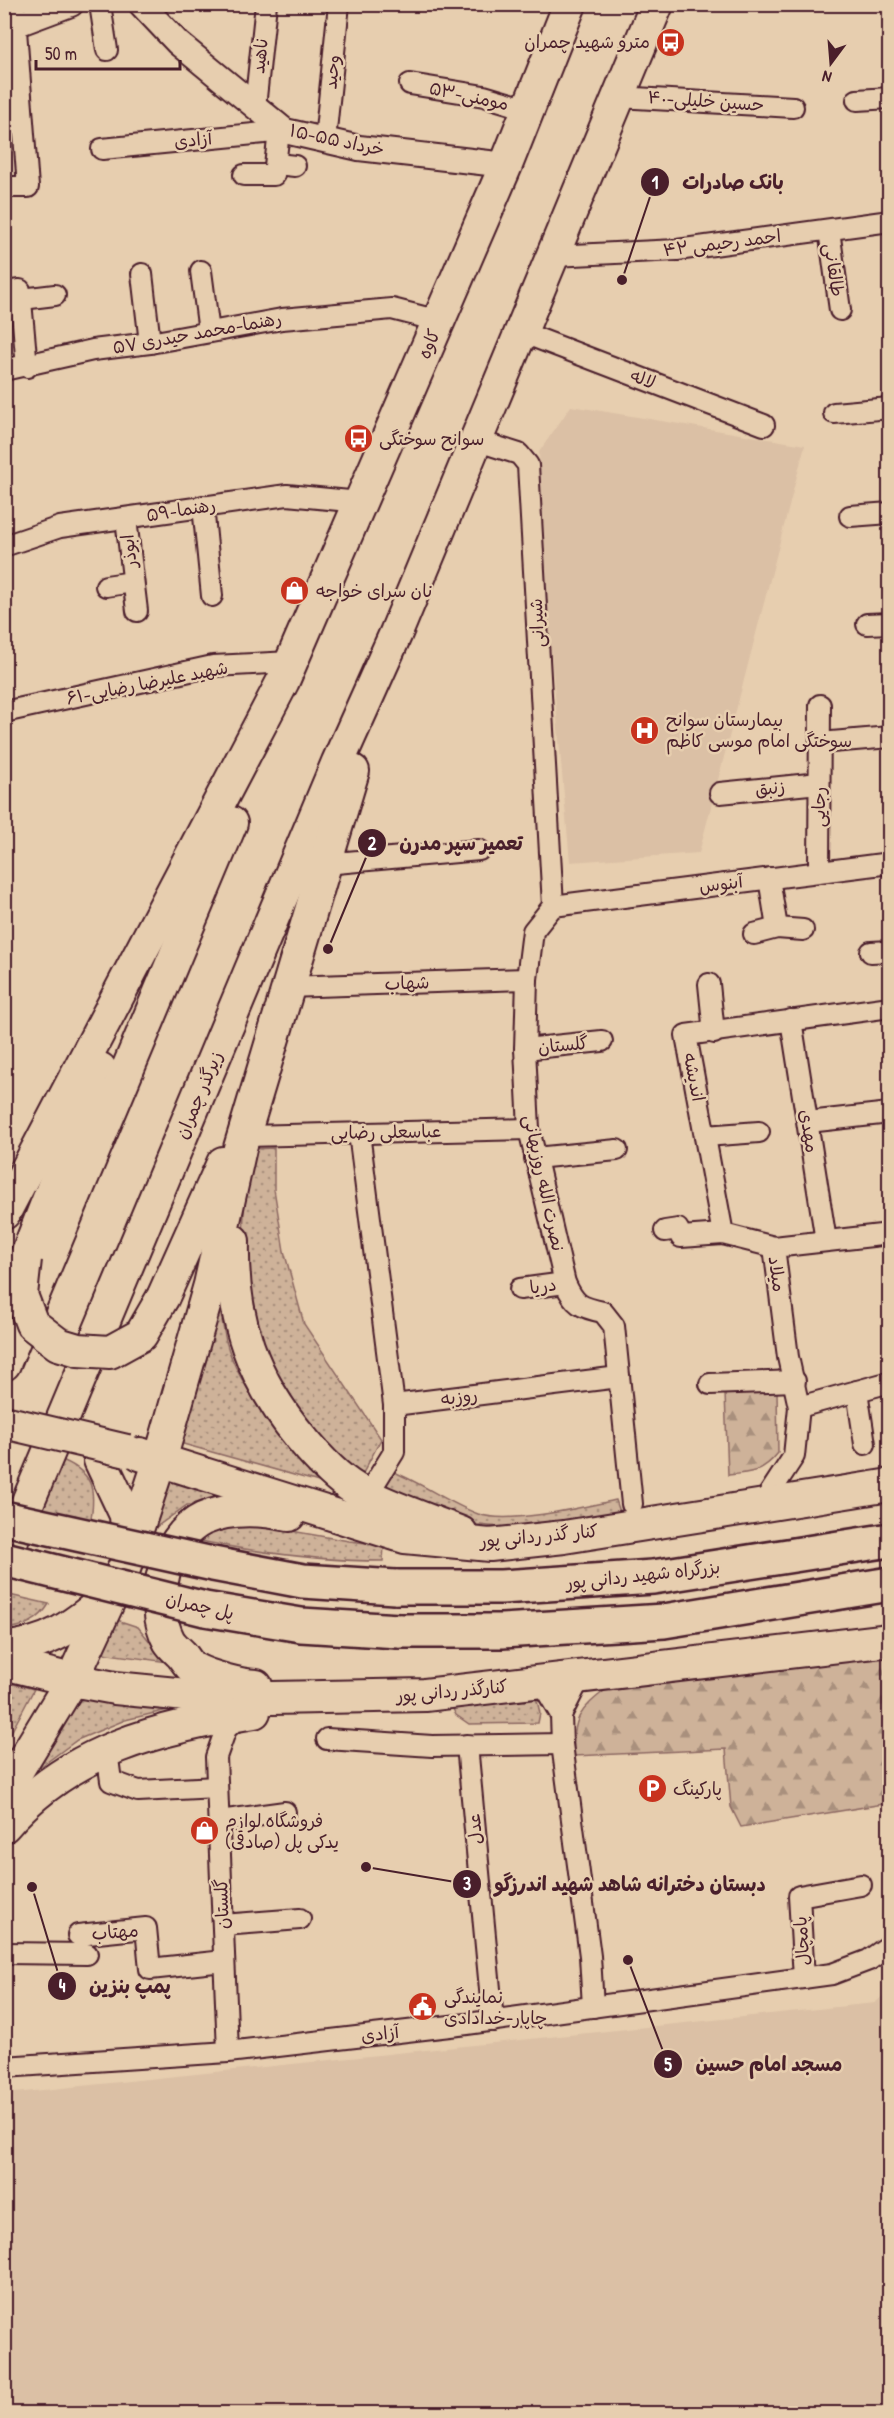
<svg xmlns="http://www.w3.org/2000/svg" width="894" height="2418" viewBox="0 0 894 2418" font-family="'Patrick Hand','Playpen Sans Arabic',sans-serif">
	<defs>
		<pattern id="grass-dots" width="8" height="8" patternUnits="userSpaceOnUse" patternTransform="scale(1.5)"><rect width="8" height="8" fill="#ceb299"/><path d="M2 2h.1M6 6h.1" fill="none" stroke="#a9907d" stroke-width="1.8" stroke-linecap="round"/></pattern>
		<pattern id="forest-firs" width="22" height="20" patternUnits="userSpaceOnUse" patternTransform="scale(1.5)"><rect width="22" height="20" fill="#ceb299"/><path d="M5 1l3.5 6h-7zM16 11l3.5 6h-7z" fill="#a9907d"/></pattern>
	</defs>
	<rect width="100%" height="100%" fill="#e7ceaf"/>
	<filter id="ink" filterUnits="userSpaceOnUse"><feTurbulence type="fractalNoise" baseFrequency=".0167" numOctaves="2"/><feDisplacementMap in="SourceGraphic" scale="12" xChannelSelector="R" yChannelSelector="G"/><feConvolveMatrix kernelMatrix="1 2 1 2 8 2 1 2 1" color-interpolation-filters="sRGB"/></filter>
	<g filter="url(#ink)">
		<!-- built -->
		<g fill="#dbc0a5">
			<path d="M 571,406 L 805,445 L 699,853 L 570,862 L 547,606 L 539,452 Z"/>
			<path d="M 889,1990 L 889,2413 L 5,2413 L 5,2094 L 875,2003 Z"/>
		</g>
		<!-- grass -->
		<g fill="url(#grass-dots)" stroke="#8c6862" stroke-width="1.5">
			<path d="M 274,1148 L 274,1189 L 284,1251 L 304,1324 L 381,1439 L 362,1475 C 348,1464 331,1454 319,1441 C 311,1432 304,1421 297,1412 C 233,1328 239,1248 250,1149 Z"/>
			<path d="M 216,1286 C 220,1305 222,1324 226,1341 C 242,1400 293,1444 333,1486 L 176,1442 Z"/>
			<path d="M 57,1458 C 93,1471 97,1488 90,1524 L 40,1512 Z"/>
			<path d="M 394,1472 C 423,1484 449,1503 478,1514 C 510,1525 582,1507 616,1500 L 620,1512 C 571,1522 518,1533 468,1523 C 442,1518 415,1504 390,1494 L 386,1480 Z"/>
			<path d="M 163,1478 L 265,1503 L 187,1505 L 145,1535 Z"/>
			<path d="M 234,1521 L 349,1541 L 384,1545 L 383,1561 C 319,1561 253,1552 191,1539 Z"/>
			<path d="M 5,1594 L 49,1604 C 39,1621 24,1627 5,1629 Z"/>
			<path d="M 114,1619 L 138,1627 L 155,1648 L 175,1663 L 100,1653 Z"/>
			<path d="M 5,1682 L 34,1689 L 5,1744 L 4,1682 Z"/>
			<path d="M 535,1692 L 540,1713 L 538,1723 L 469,1724 L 456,1715 L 450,1703 Z"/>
			<path d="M 75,1694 L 176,1708 L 125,1720 L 77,1740 L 24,1779 Z"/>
		</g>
		<!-- forest -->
		<g fill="url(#forest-firs)" stroke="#8c6862" stroke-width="1.5">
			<path d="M 777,1392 L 778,1453 C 763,1472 751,1473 728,1475 L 725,1393 Z"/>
			<path d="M 889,1647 L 889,1803 L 741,1827 L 731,1807 L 726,1749 L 574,1756 C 572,1719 579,1710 608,1688 Z"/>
		</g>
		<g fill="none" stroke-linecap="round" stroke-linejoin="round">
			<defs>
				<g id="minor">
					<path d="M 100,4 L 107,50"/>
					<path d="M 410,84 L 484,96 L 528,109"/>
					<path d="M 618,97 L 793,107"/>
					<path d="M 857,100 L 890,98"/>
					<path d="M 255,107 L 266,4"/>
					<path d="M 325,140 L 339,4"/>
					<path d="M 102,149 L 285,131"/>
					<path d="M 277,164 L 295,166"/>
					<path d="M 244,175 L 274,175 L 279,131"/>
					<path d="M 4,187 L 28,187 L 14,4"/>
					<path d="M 829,230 L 840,310"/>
					<path d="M 553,256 L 677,250 L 890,221"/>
					<path d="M 201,271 L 209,332"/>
					<path d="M 142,274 L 150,343"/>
					<path d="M 4,292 L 20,290 L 27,367"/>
					<path d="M 22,299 L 55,295"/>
					<path d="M 521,332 L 764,425"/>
					<path d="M 4,370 L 93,350 L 150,343 L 282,319 L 392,309 L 439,321"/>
					<path d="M 834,413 L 890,408"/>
					<path d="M 475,440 L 519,454 L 528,465 L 553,906 L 533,931 L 527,979 L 525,1049 L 529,1129 L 565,1283 C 575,1305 580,1307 603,1312 L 614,1326 L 632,1504"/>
					<path d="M 203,506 L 212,596"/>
					<path d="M 850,516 L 890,513"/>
					<path d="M 126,519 L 137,611"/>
					<path d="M 4,546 L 60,527 L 287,495 L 360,502"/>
					<path d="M 106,586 L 133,582"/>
					<path d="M 867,624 L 890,623"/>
					<path d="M 4,712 L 213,666 L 291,662"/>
					<path d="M 820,743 L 890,737"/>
					<path d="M 720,793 L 819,783"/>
					<path d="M 325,864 L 479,850"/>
					<path d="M 819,871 L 820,705"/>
					<path d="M 769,878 L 777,928"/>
					<path d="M 553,906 L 890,863"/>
					<path d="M 754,934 L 777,928 L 803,930"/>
					<path d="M 871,952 L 890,951"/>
					<path d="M 709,984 L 714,1033"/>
					<path d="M 287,987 L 527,979"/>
					<path d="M 791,1020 L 826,1241"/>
					<path d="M 525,1049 L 602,1041"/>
					<path d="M 808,1122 L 890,1113"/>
					<path d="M 359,1133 L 394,1405"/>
					<path d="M 243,1136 L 529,1129"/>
					<path d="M 705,1136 L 759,1132"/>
					<path d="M 535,1158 L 617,1150"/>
					<path d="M 665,1231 L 678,1229 L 681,1237 L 723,1234"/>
					<path d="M 774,1247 L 723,1234 L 686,1035 L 890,1007"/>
					<path d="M 520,1289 L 565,1283"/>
					<path d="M 710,1384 L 795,1381"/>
					<path d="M 857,1391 L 865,1444"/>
					<path d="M 799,1407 L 890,1382"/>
					<path d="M 368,1494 L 394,1452 L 394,1405 L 619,1377"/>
					<path d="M 762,1505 L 794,1456 L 799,1407 L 788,1357 L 774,1247 L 890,1234"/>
					<path d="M 542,1683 L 561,1715 L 562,1744 L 590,1956 L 593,2007"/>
					<path d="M 561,1715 L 580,1678"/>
					<path d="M 327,1739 L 432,1746 L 562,1744"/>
					<path d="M 467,1745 L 493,2021"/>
					<path d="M 107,1751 L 111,1781 L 138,1791 L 217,1787"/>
					<path d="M 219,1821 L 285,1812"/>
					<path d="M 223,1925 L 300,1919"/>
					<path d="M 78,1935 L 146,1928 L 150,1969 L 224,1961"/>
					<path d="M 4,1953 L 87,1954"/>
					<path d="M 804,1978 L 799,1896 L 861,1885"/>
					<path d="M 228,2052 L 216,1757 L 226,1729 L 241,1715"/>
					<path d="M 4,2067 L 228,2052 L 467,2024 L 832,1974 L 869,1960 L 890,1945"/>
				</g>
				<g id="tertiary">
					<path d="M 141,4 L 178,43 L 285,131 L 359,148 L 506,165"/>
					<path d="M 4,29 L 71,4"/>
				</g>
				<g id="primary">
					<path d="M 4,1213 L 283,681 L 506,165 L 570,4"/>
					<path d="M 233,1241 C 231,1319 252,1379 302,1439 C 317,1457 335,1477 355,1489 C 388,1507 426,1519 461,1533"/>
					<path d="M 25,1259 L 100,1069"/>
					<path d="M 163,1297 L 223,1163"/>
					<path d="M 4,1364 L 231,823"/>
					<path d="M 140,1454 L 405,1537 L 490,1545 L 564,1537 L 890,1485"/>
					<path d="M 100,1460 L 126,1515 L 128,1547"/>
					<path d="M 4,1559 L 338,762 L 396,633 L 657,4"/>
					<path d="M 4,1648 C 49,1645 73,1626 106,1599"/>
					<path d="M 4,1663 L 72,1680 L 115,1688 L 227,1699 L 425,1695 L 890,1640"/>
					<path d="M 256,1686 C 240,1685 208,1677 194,1669 C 189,1666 185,1659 182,1655 C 178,1651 172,1646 169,1641 C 149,1604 163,1538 203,1519 C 231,1507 261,1509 289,1515"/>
					<path d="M 4,1792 L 72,1680 L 125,1566 L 160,1460 L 210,1285 L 240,1148 L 353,771"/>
					<path d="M 4,1826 C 69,1749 160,1728 254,1712"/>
				</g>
				<g id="trunk">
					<path d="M 395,1587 L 501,1587 L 653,1577 L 890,1540"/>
					<path d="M 399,1631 L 502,1631 L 664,1621 L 890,1584"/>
				</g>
			</defs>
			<!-- minor casing -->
			<use href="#minor" stroke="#4a1f2b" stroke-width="24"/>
			<!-- tertiary casing -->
			<use href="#tertiary" stroke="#4a1f2b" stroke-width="28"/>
			<!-- primary casing -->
			<use href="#primary" stroke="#4a1f2b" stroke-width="36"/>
			<!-- trunk casing -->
			<use href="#trunk" stroke="#4a1f2b" stroke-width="38"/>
			<!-- minor -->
			<use href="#minor" stroke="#e7ceaf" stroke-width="20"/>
			<!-- tertiary -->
			<use href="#tertiary" stroke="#e7ceaf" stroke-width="24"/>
			<!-- primary -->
			<use href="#primary" stroke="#e7ceaf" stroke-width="32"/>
			<!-- trunk -->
			<use href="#trunk" stroke="#e7ceaf" stroke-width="33"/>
			<defs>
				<g id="primary-bridge">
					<path d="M 25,1259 L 21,1295 L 32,1324 L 58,1344 L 78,1350 L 110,1352 L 141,1335 L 163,1297"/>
					<path d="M 4,1422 L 127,1451"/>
				</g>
				<g id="trunk-bridge">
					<path d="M 4,1518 L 213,1564 L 303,1581 L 395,1587"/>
					<path d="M 4,1559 L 205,1609 L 301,1625 L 399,1631"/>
				</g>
			</defs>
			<!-- primary-bridge casing -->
			<use href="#primary-bridge" stroke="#4a1f2b" stroke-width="36" stroke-linecap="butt"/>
			<!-- trunk-bridge casing -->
			<use href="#trunk-bridge" stroke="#4a1f2b" stroke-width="38" stroke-linecap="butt"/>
			<!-- primary-bridge -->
			<use href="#primary-bridge" stroke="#e7ceaf" stroke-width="32"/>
			<!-- trunk-bridge -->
			<use href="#trunk-bridge" stroke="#e7ceaf" stroke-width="33"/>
		</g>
	</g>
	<!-- icons -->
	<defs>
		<symbol id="bus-disc" viewBox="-11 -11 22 22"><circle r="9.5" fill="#c8321e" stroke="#e7ceaf"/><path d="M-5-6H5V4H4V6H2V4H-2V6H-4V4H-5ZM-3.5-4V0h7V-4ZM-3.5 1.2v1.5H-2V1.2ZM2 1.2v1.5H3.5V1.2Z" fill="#fff"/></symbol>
		<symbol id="shop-disc" viewBox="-11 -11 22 22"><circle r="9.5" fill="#c8321e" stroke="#e7ceaf"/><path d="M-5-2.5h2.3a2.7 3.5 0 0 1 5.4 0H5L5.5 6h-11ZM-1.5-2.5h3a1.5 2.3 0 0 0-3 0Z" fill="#fff"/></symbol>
		<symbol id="hospital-disc" viewBox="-11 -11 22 22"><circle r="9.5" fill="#c8321e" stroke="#e7ceaf"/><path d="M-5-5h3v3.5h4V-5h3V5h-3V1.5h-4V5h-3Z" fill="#fff"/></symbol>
		<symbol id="parking-disc" viewBox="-11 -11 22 22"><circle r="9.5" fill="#c8321e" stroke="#e7ceaf"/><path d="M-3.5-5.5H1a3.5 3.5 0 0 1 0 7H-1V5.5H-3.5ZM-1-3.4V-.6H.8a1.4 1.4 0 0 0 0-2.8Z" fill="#fff"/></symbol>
		<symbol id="civic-disc" viewBox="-11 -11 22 22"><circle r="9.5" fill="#c8321e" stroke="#e7ceaf"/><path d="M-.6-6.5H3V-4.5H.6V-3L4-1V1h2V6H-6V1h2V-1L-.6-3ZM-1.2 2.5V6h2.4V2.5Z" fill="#fff"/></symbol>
	</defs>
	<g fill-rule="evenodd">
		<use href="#bus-disc" x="654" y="26" width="33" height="33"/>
		<use href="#bus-disc" x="342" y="422" width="33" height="33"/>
		<use href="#shop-disc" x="278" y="574" width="33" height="33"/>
		<use href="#hospital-disc" x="628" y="714" width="33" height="33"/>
		<use href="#parking-disc" x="636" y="1772" width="33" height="33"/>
		<use href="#shop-disc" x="188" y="1814" width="33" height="33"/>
		<use href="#civic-disc" x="406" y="1990" width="33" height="33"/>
	</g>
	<g text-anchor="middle" stroke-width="5" stroke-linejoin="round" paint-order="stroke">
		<!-- poi labels -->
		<g font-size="18" fill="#4a1f2b" stroke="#e7ceaf" text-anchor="start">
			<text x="650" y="48" text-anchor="end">مترو شهید چمران</text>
			<text x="379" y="445">سوانح سوختگی</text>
			<text x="316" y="597">نان سرای خواجه</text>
			<text x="666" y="726">بیمارستان سوانح<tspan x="666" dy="21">سوختگی امام موسی کاظم</tspan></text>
			<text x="673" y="1795">پارکینگ</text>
			<text x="225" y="1827">فروشگاه لوازم<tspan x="225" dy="21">یدکی پل (صادقی)</tspan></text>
			<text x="444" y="2003">نمایندگی<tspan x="444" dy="21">چاپار-خدادادی</tspan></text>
		</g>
		<!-- street labels -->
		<g font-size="18" fill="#4a1f2b" stroke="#e7ceaf">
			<text transform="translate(260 56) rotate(-84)" y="6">ناهید</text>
			<text transform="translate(332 72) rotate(-84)" y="6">وحید</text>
			<text transform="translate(469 96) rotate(12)" y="6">۵۳-مومنی</text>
			<text transform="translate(706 101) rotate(4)" y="6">۴۰-حسین خلیلی</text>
			<text transform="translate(193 140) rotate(-6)" y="6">آزادی</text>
			<text transform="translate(337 140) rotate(12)" y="6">۱۵-۵۵ خرداد</text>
			<text transform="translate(722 243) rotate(-7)" y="6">۴۲ احمد رحیمی</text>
			<text transform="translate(834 270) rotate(82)" y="6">طالقانی</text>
			<text transform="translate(197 333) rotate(-10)" y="6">۵۷ رهنما-محمد حیدری</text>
			<text transform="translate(429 344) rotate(-66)" y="6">کاوه</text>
			<text transform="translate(643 379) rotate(21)" y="6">لاله</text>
			<text transform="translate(181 510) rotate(-9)" y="6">۵۹-رهنما</text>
			<text transform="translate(129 551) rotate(-96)" y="6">ابوذر</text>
			<text transform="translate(537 623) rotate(-93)" y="6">شیرانی</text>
			<text transform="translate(147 683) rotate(-11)" y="6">۶۱-شهید علیرضا رضایی</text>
			<text transform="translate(770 788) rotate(-6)" y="6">زنبق</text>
			<text transform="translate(819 807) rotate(-90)" y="6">رجایی</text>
			<text transform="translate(721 884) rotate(-7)" y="6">آبنوس</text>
			<text transform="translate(407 983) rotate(-2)" y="6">شهاب</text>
			<text transform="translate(563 1045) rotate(-5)" y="6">گلستان</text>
			<text transform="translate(694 1077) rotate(79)" y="6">اندیشه</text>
			<text transform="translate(199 1095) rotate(-67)" y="6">زیرگذر چمران</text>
			<text transform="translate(809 1131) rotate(81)" y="6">مهدی</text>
			<text transform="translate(386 1132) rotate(-1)" y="6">عباسعلی رضایی</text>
			<text transform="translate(544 1183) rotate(78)" y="6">نصرت الله روزبهانی</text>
			<text transform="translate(777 1274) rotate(82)" y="6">میلاد</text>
			<text transform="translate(543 1286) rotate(-8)" y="6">دریا</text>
			<text transform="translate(459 1397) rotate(-7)" y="6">روزبه</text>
			<text transform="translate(539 1536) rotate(-5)" y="6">کنار گذر ردانی پور</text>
			<text transform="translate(643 1575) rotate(-6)" y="6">بزرگراه شهید ردانی پور</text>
			<text transform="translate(200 1606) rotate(13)" y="6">پل چمران</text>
			<text transform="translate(452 1691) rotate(-5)" y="6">کنارگذر ردانی پور</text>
			<text transform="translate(475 1829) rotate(-95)" y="6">عدل</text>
			<text transform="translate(222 1904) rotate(-92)" y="6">گلستان</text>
			<text transform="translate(115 1932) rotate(-4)" y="6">مهتاب</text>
			<text transform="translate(802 1941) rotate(-94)" y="6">پامچال</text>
			<text transform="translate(380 2034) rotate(-7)" y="6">آزادی</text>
		</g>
	</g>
	<!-- callouts -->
	<path fill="none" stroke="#4a1f2b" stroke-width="2" d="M622 280L655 182M328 949L372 843M366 1867L467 1884M32 1887L62 1986M628 1960L668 2064"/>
	<g fill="#4a1f2b" stroke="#e7ceaf" stroke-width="2">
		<circle cx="622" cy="280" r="6"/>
		<circle cx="328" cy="949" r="6"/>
		<circle cx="366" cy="1867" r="6"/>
		<circle cx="32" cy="1887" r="6"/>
		<circle cx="628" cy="1960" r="6"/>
		<circle cx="655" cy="182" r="15"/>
		<circle cx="372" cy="843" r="15"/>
		<circle cx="467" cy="1884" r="15"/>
		<circle cx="62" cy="1986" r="15"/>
		<circle cx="668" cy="2064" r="15"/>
	</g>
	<g font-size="18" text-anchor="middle" font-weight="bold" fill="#fff">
		<text x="655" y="189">1</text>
		<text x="372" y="850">2</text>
		<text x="467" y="1890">3</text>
		<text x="62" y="1992">4</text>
		<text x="668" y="2071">5</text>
	</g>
	<g font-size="20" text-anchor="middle" font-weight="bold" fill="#4a1f2b" stroke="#e7ceaf" stroke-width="5" stroke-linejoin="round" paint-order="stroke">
		<text x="733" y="189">بانک صادرات</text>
		<text x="461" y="850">تعمیر سپر مدرن</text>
		<text x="630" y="1891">دبستان دخترانه شاهد شهید اندرزگو</text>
		<text x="130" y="1993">پمپ بنزین</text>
		<text x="769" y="2071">مسجد امام حسین</text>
	</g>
	<!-- margin -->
	<rect width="894" height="2418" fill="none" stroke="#e7ceaf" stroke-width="24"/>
	<rect x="12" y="12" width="870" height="2394" fill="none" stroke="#4a1f2b" stroke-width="2" filter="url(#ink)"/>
	<!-- north arrow -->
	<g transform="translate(831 63) rotate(196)" stroke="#e7ceaf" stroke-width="4.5" paint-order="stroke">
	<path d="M0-4.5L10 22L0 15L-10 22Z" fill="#4a1f2b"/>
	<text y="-9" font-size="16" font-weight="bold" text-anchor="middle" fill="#4a1f2b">N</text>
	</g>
	<!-- scale -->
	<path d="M36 60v9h144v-9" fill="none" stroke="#4a1f2b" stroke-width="3"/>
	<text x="45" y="60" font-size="18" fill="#4a1f2b" stroke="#e7ceaf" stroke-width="4.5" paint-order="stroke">50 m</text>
</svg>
